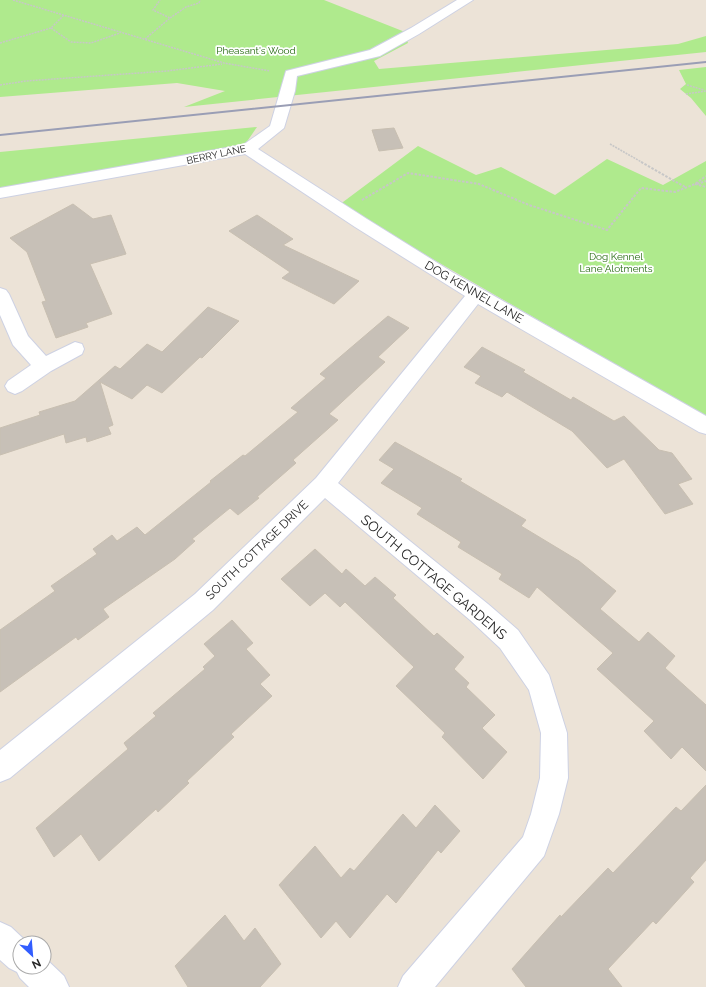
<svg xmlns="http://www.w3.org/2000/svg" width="706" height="987" viewBox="0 0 706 987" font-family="Raleway,sans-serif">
	<rect width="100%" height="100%" fill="#ece3d7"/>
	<!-- green -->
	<g fill="#afea8d">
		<path d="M 0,0 L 324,0 L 405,32 L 408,43 L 374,61 L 379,69 L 678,44 L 706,36 L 706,52 L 184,107 L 225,91 L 177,83 L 0,97 Z"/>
		<path d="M 706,67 L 706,116 L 691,98 L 680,89 L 686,84 L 679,70 Z"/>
		<path d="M 257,127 L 246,143 L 0,197 L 0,152 Z"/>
		<path d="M 418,146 L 476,175 L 501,167 L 555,195 L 607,159 L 663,185 L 706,161 L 706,417 L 339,205 Z"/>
	</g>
	<!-- building -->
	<g fill="#c7c0b7" stroke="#c8bfb1">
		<path d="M 394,128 L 403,148 L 379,151 L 372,130 Z"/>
		<path d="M 73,204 L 93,219 L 111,215 L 126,254 L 90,264 L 112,314 L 86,323 L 88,327 L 56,338 L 42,302 L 46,301 L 27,252 L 10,238 Z"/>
		<path d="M 257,215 L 293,239 L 283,245 L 359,281 L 334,304 L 282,278 L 290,272 L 229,231 Z"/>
		<path d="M 208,307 L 239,321 L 202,358 L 200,357 L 162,393 L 147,385 L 132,399 L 100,382 L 113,425 L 108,427 L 111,434 L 87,442 L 86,437 L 66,443 L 64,434 L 0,455 L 0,428 L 40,415 L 39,412 L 75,401 L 115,366 L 120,369 L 147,344 L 162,352 Z"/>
		<path d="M 388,316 L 409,328 L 378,357 L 385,362 L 329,414 L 338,420 L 293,460 L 296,463 L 257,497 L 259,498 L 238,515 L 230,508 L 192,539 L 195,541 L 175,559 L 103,609 L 109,617 L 78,640 L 76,637 L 0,692 L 0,630 L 55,591 L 51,586 L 97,554 L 93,549 L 112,535 L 117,541 L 137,527 L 145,535 L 211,482 L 210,481 L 243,455 L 245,456 L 298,412 L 291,408 L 326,378 L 320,374 Z"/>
		<path d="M 482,347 L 525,370 L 523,372 L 571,400 L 573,397 L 614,421 L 624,416 L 659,450 L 672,453 L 692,479 L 678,484 L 693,504 L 665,514 L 624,459 L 607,468 L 572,431 L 507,392 L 502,397 L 475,383 L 481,376 L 464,367 Z"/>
		<path d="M 395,442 L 462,479 L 460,481 L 526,520 L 521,526 L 579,561 L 616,591 L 600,609 L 639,642 L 648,632 L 675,656 L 665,668 L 706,705 L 706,771 L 682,747 L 671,759 L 644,731 L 654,721 L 597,669 L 613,653 L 537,587 L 529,598 L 499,579 L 502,574 L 458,547 L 461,542 L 417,514 L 422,508 L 381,483 L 394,469 L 379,460 Z"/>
		<path d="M 315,549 L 342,574 L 346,569 L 365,586 L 375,577 L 396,595 L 393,598 L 434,636 L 437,633 L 464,657 L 454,669 L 469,683 L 466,687 L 495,715 L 482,728 L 507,752 L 483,779 L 442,737 L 445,733 L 396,686 L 414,667 L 345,602 L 340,607 L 325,593 L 310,606 L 281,579 Z"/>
		<path d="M 232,620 L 253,643 L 246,649 L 270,675 L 260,684 L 272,696 L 231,734 L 234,737 L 187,781 L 189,783 L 158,812 L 156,809 L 99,861 L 81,834 L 54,857 L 36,828 L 128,749 L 124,743 L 156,716 L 153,713 L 205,669 L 203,667 L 215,656 L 204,644 Z"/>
		<path d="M 706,785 L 706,860 L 690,878 L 694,882 L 656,924 L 653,921 L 608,969 L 622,987 L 526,987 L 512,969 L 560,915 L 561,917 L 608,868 L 613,873 L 676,807 L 681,811 Z"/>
		<path d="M 435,805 L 460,831 L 441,853 L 438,850 L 396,903 L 387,894 L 350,938 L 336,921 L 321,938 L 279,885 L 315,846 L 341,878 L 350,868 L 354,871 L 403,814 L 416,828 Z"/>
		<path d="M 225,915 L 244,941 L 255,928 L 281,964 L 260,987 L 188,987 L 175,966 Z"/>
	</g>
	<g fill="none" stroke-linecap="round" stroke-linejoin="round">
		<defs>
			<g id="minor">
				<path d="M 457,0 L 473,0 L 419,34 L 380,56 L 297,76 L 295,91 L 284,128 L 258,149 L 367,219 L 452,272 L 706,416 L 706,434 L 699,432 L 478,304 L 338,483 L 488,604 L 518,630 L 549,675 L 567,733 L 568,778 L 559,814 L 544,856 L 435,987 L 398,987 L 403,976 L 523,837 L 531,814 L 540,778 L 541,733 L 529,690 L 500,648 L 470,620 L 325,498 L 213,610 L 10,778 L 0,782 L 0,750 L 195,594 L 316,478 L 465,296 L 355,227 L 245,154 L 0,198 L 0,188 L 243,145 L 270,126 L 286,71 L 370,50 L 411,28 Z"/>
				<path d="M 0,288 L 6,290 L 9,294 L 28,336 L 46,356 L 75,342 L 82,344 L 84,349 L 82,354 L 51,371 L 22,391 L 15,394 L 8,391 L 5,386 L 8,381 L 31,365 L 13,345 L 0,315 Z"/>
				<path d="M 0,922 L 11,927 L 28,943 L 20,943 L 20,967 L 44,967 L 44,957 L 64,976 L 69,987 L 29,987 L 20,978 L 17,972 L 9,968 L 0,960 Z"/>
			</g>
		</defs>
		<!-- minor casing -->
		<use href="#minor" stroke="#cdd1e3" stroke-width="2"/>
		<!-- path-far1 -->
		<g stroke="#c7c7c7" stroke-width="1.5" stroke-dasharray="2 1" stroke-linecap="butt">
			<path d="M 13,0 L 224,63 L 270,71"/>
			<path d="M 170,18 L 186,7 L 199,3 L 200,0"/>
			<path d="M 51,28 L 71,42 L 91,43 L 120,33"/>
			<path d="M 145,39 L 170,18 L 153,10 L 160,0"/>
			<path d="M 0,43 L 51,28 L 64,15"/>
			<path d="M 0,85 L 26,81 L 167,71 L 222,64"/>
			<path d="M 687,85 L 704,90"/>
			<path d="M 686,94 L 706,91"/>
			<path d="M 610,144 L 643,163"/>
		</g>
		<!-- path -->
		<g stroke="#c7c7c7" stroke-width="2" stroke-dasharray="2.5 1.5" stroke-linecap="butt">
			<path d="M 641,162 L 685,187"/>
			<path d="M 695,184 L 706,187"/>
			<path d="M 697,184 L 706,181"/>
			<path d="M 362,200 L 408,173 L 479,184 L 529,205 L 607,230 L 641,188 L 675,192 L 695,184 L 706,176"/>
		</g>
		<!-- minor -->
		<use href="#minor" fill="#fff" fill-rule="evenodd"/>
		<!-- rail -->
		<path stroke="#9a9eb5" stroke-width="2" d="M 0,135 L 706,62"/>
	</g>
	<g text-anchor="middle" stroke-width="3.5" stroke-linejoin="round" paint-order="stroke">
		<!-- far-park labels -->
		<g font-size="10" fill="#266b11" stroke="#fff">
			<text x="256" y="54">Pheasant's Wood</text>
			<text x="616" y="260">Dog Kennel<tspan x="616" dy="12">Lane Alotments</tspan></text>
		</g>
		<!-- far-street labels -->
		<g font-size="10" fill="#282828" stroke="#fff">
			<text transform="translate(216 154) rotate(-12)" y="4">BERRY LANE</text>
		</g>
		<!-- street labels -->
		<g font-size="12" fill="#282828" stroke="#fff">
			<text transform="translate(474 292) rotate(30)" y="4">DOG KENNEL LANE</text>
			<text transform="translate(257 550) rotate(-44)" y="4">SOUTH COTTAGE DRIVE</text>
		</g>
		<!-- near-street labels -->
		<g font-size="14" fill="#282828" stroke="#fff">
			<text transform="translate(434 577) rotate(40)" y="5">SOUTH COTTAGE GARDENS</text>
		</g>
	</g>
	<!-- north arrow -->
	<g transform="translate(32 955) rotate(154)"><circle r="19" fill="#ffffff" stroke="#a9a9a9"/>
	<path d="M0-3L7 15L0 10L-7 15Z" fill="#325dff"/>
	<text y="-6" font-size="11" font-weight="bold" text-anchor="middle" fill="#282828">N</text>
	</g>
</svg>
